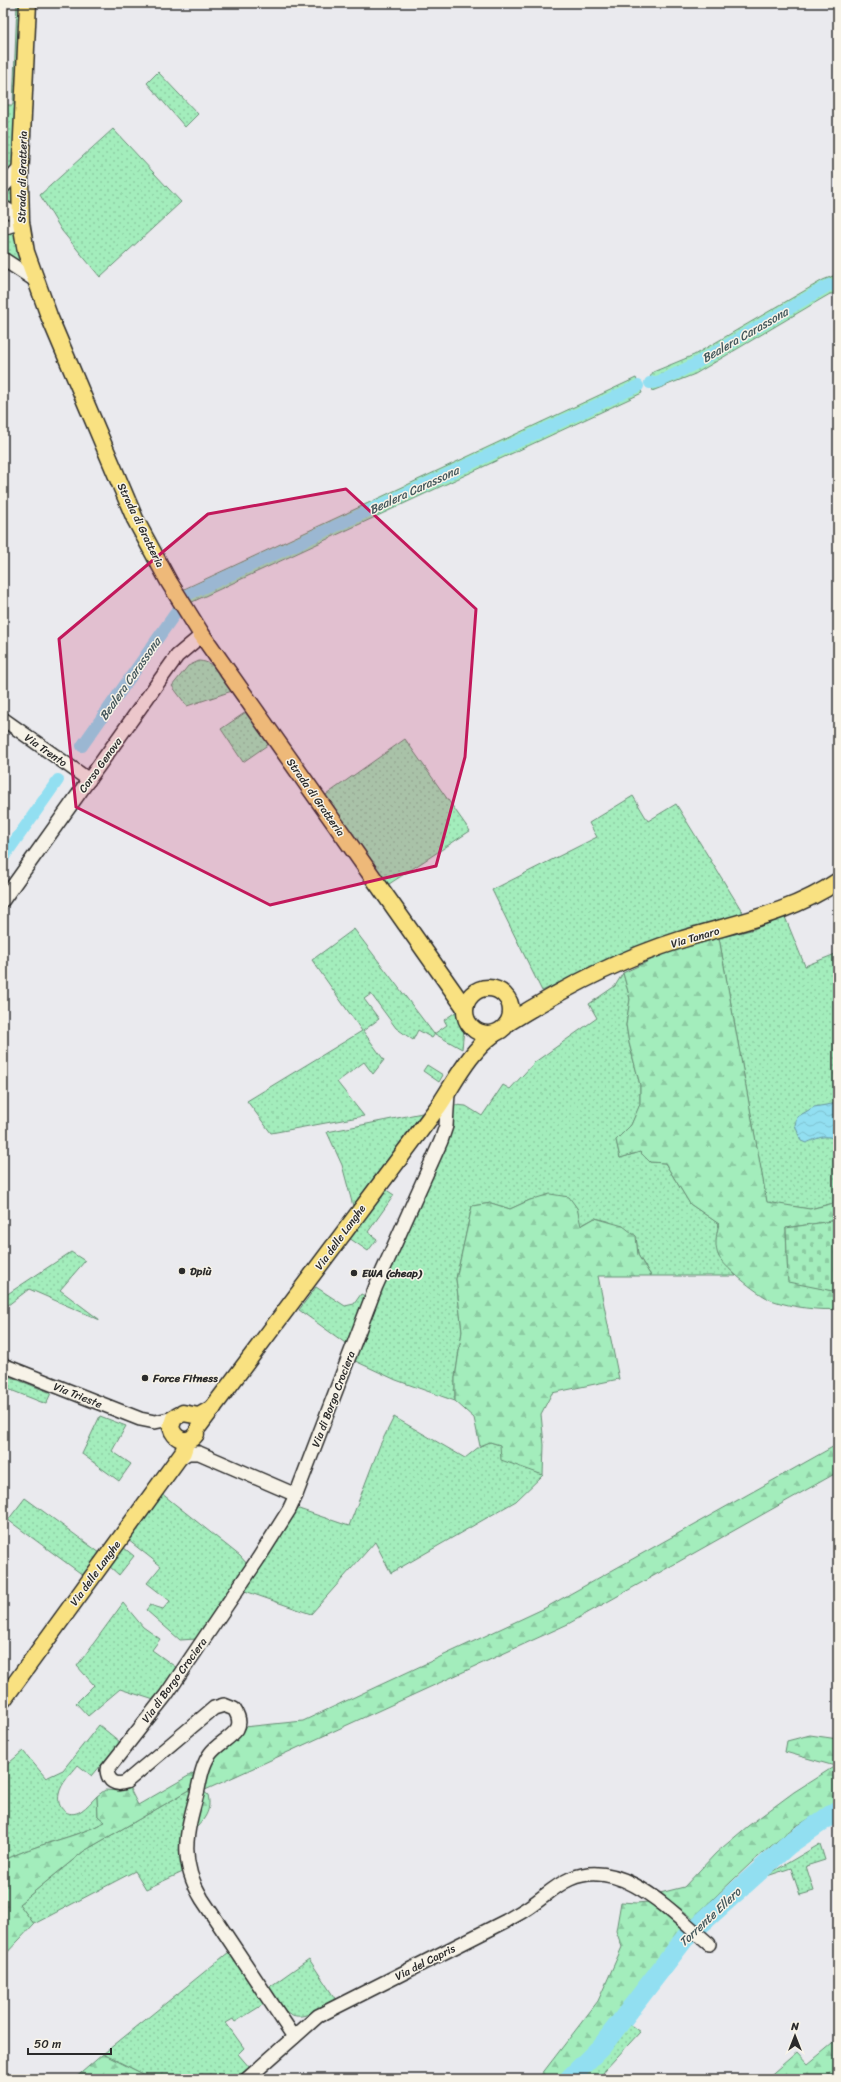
<svg xmlns="http://www.w3.org/2000/svg" width="841" height="2082" viewBox="0 0 841 2082" font-family="Sriracha,sans-serif">
	<defs>
		<pattern id="grass-dots" width="8" height="8" patternUnits="userSpaceOnUse"><rect width="8" height="8" fill="#a3edbc"/><path d="M2 2h.1M6 6h.1" fill="none" stroke="#8ccba2" stroke-width="1.8" stroke-linecap="round"/></pattern>
		<pattern id="forest-firs" width="22" height="20" patternUnits="userSpaceOnUse"><rect width="22" height="20" fill="#a3edbc"/><path d="M5 1l3.5 6h-7zM16 11l3.5 6h-7z" fill="#8ccba2"/></pattern>
		<pattern id="cemetery-stones" width="16" height="16" patternUnits="userSpaceOnUse"><rect width="16" height="16" fill="#a3edbc"/><path d="M2 7V4a2 2 0 0 1 4 0v3zM10 15v-3a2 2 0 0 1 4 0v3z" fill="#8ccba2"/></pattern>
		<pattern id="water-waves" width="16" height="10" patternUnits="userSpaceOnUse"><rect width="16" height="10" fill="#92dff1"/><path d="M0 5q4-4 8 0t8 0" fill="none" stroke="#7ec0cf"/></pattern>
	</defs>
	<rect width="100%" height="100%" fill="#eaeaee"/>
	<filter id="ink" filterUnits="userSpaceOnUse"><feTurbulence type="fractalNoise" baseFrequency=".025" numOctaves="2"/><feDisplacementMap in="SourceGraphic" scale="8" xChannelSelector="R" yChannelSelector="G"/><feConvolveMatrix kernelMatrix="1 2 1 2 8 2 1 2 1" color-interpolation-filters="sRGB"/></filter>
	<g filter="url(#ink)">
		<!-- grass -->
		<g fill="url(#grass-dots)" stroke="#678c74">
			<path d="M 17,3 L 22,3 L 13,167 L 3,180 L 4,105 L 13,105 Z"/>
			<path d="M 158,72 L 198,114 L 185,127 L 147,83 Z"/>
			<path d="M 113,129 L 181,202 L 100,277 L 62,231 L 40,195 Z"/>
			<path d="M 14,184 L 14,209 L 3,202 L 3,193 Z"/>
			<path d="M 15,230 L 24,265 L 3,252 L 3,233 Z"/>
			<path d="M 838,274 L 838,294 L 830,294 L 823,298 L 695,374 L 652,391 L 649,379 L 653,372 L 694,355 L 823,280 Z"/>
			<path d="M 636,378 L 642,393 L 190,603 L 182,590 Z"/>
			<path d="M 199,661 C 217,662 223,678 232,691 L 187,706 L 172,686 L 188,666 Z"/>
			<path d="M 246,712 L 269,744 L 243,762 L 221,729 Z"/>
			<path d="M 405,739 L 470,831 L 386,886 L 323,797 Z"/>
			<path d="M 633,796 L 648,821 L 676,804 L 745,916 L 584,971 L 542,991 L 492,890 L 597,837 L 589,823 Z"/>
			<path d="M 785,917 L 805,966 L 838,953 L 838,1202 L 810,1209 L 767,1203 L 719,938 L 751,930 Z"/>
			<path d="M 354,929 L 434,1034 L 447,1025 L 444,1020 L 457,1011 L 464,1028 L 462,1049 L 435,1034 L 432,1038 L 418,1030 L 413,1040 L 396,1028 L 371,994 L 364,999 L 379,1019 L 363,1031 L 384,1060 L 373,1074 L 364,1062 L 337,1082 L 364,1116 L 271,1133 L 247,1101 L 362,1031 L 312,960 Z"/>
			<path d="M 623,973 L 630,999 L 626,1025 L 629,1043 L 640,1085 L 640,1105 L 631,1125 L 616,1140 L 620,1158 L 640,1152 L 650,1162 L 665,1163 L 690,1204 L 719,1224 C 713,1250 719,1257 736,1276 L 651,1276 L 638,1255 L 636,1236 L 608,1221 L 595,1218 L 580,1226 L 577,1208 L 530,1200 L 510,1209 L 491,1203 L 472,1206 L 456,1279 L 462,1331 L 455,1378 L 455,1401 L 396,1380 L 353,1360 L 381,1286 L 449,1131 L 455,1105 L 466,1106 L 482,1116 L 503,1085 L 510,1089 L 535,1062 L 597,1018 L 589,1004 L 615,986 Z"/>
			<path d="M 427,1065 L 443,1075 L 439,1082 L 423,1071 Z"/>
			<path d="M 422,1113 L 353,1206 L 342,1165 L 327,1132 Z"/>
			<path d="M 385,1189 L 394,1195 L 368,1232 L 377,1239 L 368,1251 L 349,1238 Z"/>
			<path d="M 71,1252 L 85,1261 L 60,1290 L 100,1320 L 29,1289 L 3,1309 L 3,1297 Z"/>
			<path d="M 316,1287 L 345,1306 L 354,1304 L 361,1294 L 367,1297 L 348,1345 L 299,1310 Z"/>
			<path d="M 3,1374 L 51,1393 L 46,1404 L 3,1387 Z"/>
			<path d="M 100,1416 L 126,1426 L 112,1451 L 131,1464 L 119,1481 L 82,1454 Z"/>
			<path d="M 394,1417 L 465,1458 L 480,1446 L 490,1442 L 500,1445 L 527,1468 L 543,1475 L 516,1501 L 391,1573 L 375,1542 L 311,1614 L 245,1591 L 296,1508 L 349,1526 L 380,1445 Z"/>
			<path d="M 161,1493 L 240,1556 L 248,1565 L 196,1639 L 180,1640 L 146,1610 L 150,1605 L 163,1609 L 170,1601 L 147,1583 L 161,1566 L 128,1540 Z"/>
			<path d="M 25,1498 L 100,1553 L 83,1575 L 8,1520 Z"/>
			<path d="M 123,1547 L 134,1556 L 119,1575 L 109,1566 Z"/>
			<path d="M 123,1603 L 143,1627 L 160,1639 L 152,1650 L 177,1668 L 154,1700 L 120,1689 L 88,1716 L 76,1703 L 94,1685 L 77,1666 Z"/>
			<path d="M 99,1725 L 120,1742 L 92,1776 L 78,1765 C 71,1774 61,1783 59,1794 C 56,1808 68,1819 81,1811 C 87,1807 92,1801 97,1796 L 98,1816 L 105,1822 C 73,1839 36,1843 3,1861 L 3,1768 L 23,1751 L 46,1778 L 63,1770 Z"/>
			<path d="M 193,1788 L 185,1871 L 146,1889 L 135,1871 L 34,1924 L 19,1904 L 84,1851 Z"/>
			<path d="M 820,1844 L 825,1860 L 806,1866 L 814,1891 L 800,1895 L 791,1868 L 764,1877 Z"/>
			<path d="M 229,1952 L 264,2004 L 235,2022 L 233,2019 L 226,2023 L 244,2048 L 238,2054 L 250,2068 L 239,2079 L 153,2079 L 103,2054 Z"/>
			<path d="M 309,1959 L 336,2000 C 300,2020 292,2027 268,1988 Z"/>
			<path d="M 628,2023 L 640,2032 L 605,2070 L 600,2079 L 583,2079 Z"/>
		</g>
		<!-- forest -->
		<g fill="url(#forest-firs)" stroke="#678c74">
			<path d="M 719,938 L 767,1202 L 810,1209 L 838,1202 L 838,1220 L 786,1228 L 788,1281 L 838,1292 L 838,1309 C 820,1311 791,1307 774,1301 C 762,1298 725,1268 719,1257 C 714,1247 716,1235 719,1224 L 690,1204 L 665,1163 L 650,1162 L 640,1152 L 620,1158 L 616,1140 L 631,1125 L 640,1104 L 640,1085 L 629,1043 L 626,1025 L 630,999 L 623,973 L 666,953 Z"/>
			<path d="M 550,1194 L 569,1197 L 577,1208 L 581,1226 L 595,1218 L 623,1226 L 636,1236 L 638,1255 L 651,1276 L 598,1276 L 619,1379 L 552,1393 L 541,1414 L 544,1445 L 543,1475 L 501,1460 L 500,1445 L 490,1442 L 480,1446 L 474,1418 L 455,1401 L 455,1378 L 462,1331 L 456,1279 L 472,1206 L 491,1203 L 510,1209 L 530,1200 Z"/>
			<path d="M 838,1444 L 838,1472 L 568,1624 L 203,1791 L 208,1795 C 212,1811 204,1820 193,1831 C 198,1809 201,1780 214,1759 C 221,1747 234,1737 244,1727 L 303,1721 L 545,1608 Z"/>
			<path d="M 810,1735 L 838,1739 L 838,1802 L 793,1828 L 752,1862 L 693,1918 L 660,1893 L 684,1887 L 716,1853 L 748,1826 L 794,1792 L 835,1766 L 785,1752 L 787,1741 Z"/>
			<path d="M 197,1771 L 193,1788 L 84,1851 L 19,1904 L 34,1924 L 3,1957 L 3,1861 C 36,1843 73,1839 105,1822 L 98,1816 L 97,1796 L 105,1790 L 120,1791 L 129,1787 L 138,1805 Z"/>
			<path d="M 621,1902 L 636,1903 L 649,1902 L 685,1929 L 599,2042 L 561,2079 L 538,2079 L 598,2001 L 622,1947 L 616,1931 Z"/>
			<path d="M 838,2039 L 838,2077 L 836,2079 L 766,2079 L 797,2052 L 808,2064 Z"/>
			<path d="M 103,2054 L 153,2079 L 74,2079 Z"/>
		</g>
		<!-- cemetery -->
		<path fill="url(#cemetery-stones)" stroke="#678c74" d="M 838,1220 L 838,1292 L 788,1282 L 786,1228 Z"/>
		<!-- water -->
		<path fill="url(#water-waves)" stroke="#6997a2" d="M 838,1103 L 838,1141 C 825,1133 819,1138 806,1143 L 801,1141 L 795,1125 L 797,1117 L 814,1107 Z"/>
		<g fill="none" stroke-linecap="round" stroke-linejoin="round">
			<!-- canal -->
			<g stroke="#92dff1" stroke-width="12">
				<path d="M 650,383 L 661,381 L 695,364 L 829,285 L 838,286"/>
				<path d="M 189,594 L 638,386"/>
				<path d="M 82,746 L 177,611"/>
				<path d="M 3,858 L 58,780"/>
			</g>
			<!-- river -->
			<path stroke="#92dff1" stroke-width="20" d="M 569,2079 L 602,2046 L 685,1938 L 788,1845 L 838,1810"/>
			<defs>
				<g id="minor">
					<path d="M 3,187 L 21,167"/>
					<path d="M 3,207 L 11,212 L 21,222 L 3,228"/>
					<path d="M 3,259 L 35,280"/>
					<path d="M 3,719 L 89,780"/>
					<path d="M 3,900 L 177,656 L 202,635"/>
					<path d="M 3,1365 L 140,1419 L 155,1422 L 174,1418"/>
					<path d="M 177,1460 L 188,1453 L 199,1453 L 296,1495"/>
					<path d="M 294,2037 L 202,1899 C 179,1861 186,1834 197,1794 C 200,1780 202,1765 210,1754 C 217,1744 230,1739 237,1729 C 241,1722 238,1715 234,1709 L 224,1705 L 214,1708 L 126,1782 C 115,1786 108,1781 107,1770 L 166,1695 L 258,1559 L 289,1510 L 296,1495 L 376,1286 L 441,1141 L 446,1126 L 448,1093"/>
					<path d="M 247,2079 L 318,2016 L 506,1921 C 514,1916 524,1911 532,1905 C 544,1897 556,1885 570,1879 C 622,1856 673,1914 709,1944"/>
				</g>
				<g id="major">
					<path d="M 28,3 L 20,180 L 21,222 L 26,252 L 49,316 L 135,519 L 169,582 L 202,635 L 465,1008"/>
					<circle cx="488" cy="1011" r="23"/>
					<path d="M 508,1023 C 562,989 619,959 680,940 C 734,923 790,914 838,881"/>
					<path d="M 199,1426 L 438,1107 C 455,1082 469,1052 494,1034"/>
					<path d="M 196,1434 C 188,1446 174,1439 171,1427 L 174,1418 L 183,1413 L 199,1416 L 213,1408"/>
					<path d="M 3,1700 L 183,1452 L 187,1440"/>
				</g>
			</defs>
			<!-- minor casing -->
			<use href="#minor" stroke="#2b2b2b" stroke-width="16"/>
			<!-- major casing -->
			<use href="#major" stroke="#2b2b2b" stroke-width="19"/>
			<!-- minor -->
			<use href="#minor" stroke="#f7f3e8" stroke-width="13"/>
			<!-- major -->
			<use href="#major" stroke="#f9e181" stroke-width="16"/>
		</g>
	</g>
	<!-- marked area -->
	<path fill="#c2185b" fill-opacity="0.2" stroke="#c2185b" stroke-width="3" stroke-linejoin="round" d="M 346,489 L 476,609 L 465,757 L 436,866 L 270,905 L 76,807 L 59,639 L 208,514 Z"/>
	<!-- markers -->
	<g fill="#2b2b2b" stroke="#f7f3e8" stroke-width="1.5">
		<circle cx="182" cy="1271" r="4"/>
		<circle cx="354" cy="1273" r="4"/>
		<circle cx="145" cy="1378" r="4"/>
	</g>
	<g text-anchor="middle" stroke-width="3" stroke-linejoin="round" paint-order="stroke">
		<!-- street labels -->
		<g font-size="11" fill="#2b2b2b" stroke="#f7f3e8">
			<text transform="translate(22 177) rotate(-89)" y="4">Strada di Gratteria</text>
			<text transform="translate(141 525) rotate(64)" y="4">Strada di Gratteria</text>
			<text transform="translate(46 750) rotate(35)" y="4">Via Trento</text>
			<text transform="translate(100 765) rotate(-54)" y="4">Corso Genova</text>
			<text transform="translate(316 797) rotate(55)" y="4">Strada di Gratteria</text>
			<text transform="translate(695 937) rotate(-16)" y="4">Via Tanaro</text>
			<text transform="translate(340 1237) rotate(-54)" y="4">Via delle Langhe</text>
			<text transform="translate(78 1395) rotate(22)" y="4">Via Trieste</text>
			<text transform="translate(333 1399) rotate(-69)" y="4">Via di Borgo Crociera</text>
			<text transform="translate(95 1573) rotate(-54)" y="4">Via delle Langhe</text>
			<text transform="translate(174 1680) rotate(-54)" y="4">Via di Borgo Crociera</text>
			<text transform="translate(425 1962) rotate(-27)" y="4">Via del Capris</text>
		</g>
		<!-- poi labels -->
		<g font-size="11" font-weight="bold" fill="#2b2b2b" stroke="#f7f3e8" text-anchor="start">
			<text x="190" y="1275">Dpiù</text>
			<text x="362" y="1277">EWA (cheap)</text>
			<text x="153" y="1382">Force Fitness</text>
		</g>
		<!-- water labels -->
		<g font-size="12" font-style="italic" fill="#45585c" stroke="#f7f3e8">
			<text transform="translate(745 335) rotate(-30)" y="4">Bealera Carassona</text>
			<text transform="translate(414 490) rotate(-25)" y="4">Bealera Carassona</text>
			<text transform="translate(130 679) rotate(-55)" y="4">Bealera Carassona</text>
			<text transform="translate(710 1917) rotate(-43)" y="4">Torrente Ellero</text>
		</g>
	</g>
	<!-- margin -->
	<rect width="841" height="2082" fill="none" stroke="#f7f3e8" stroke-width="16"/>
	<rect x="8" y="8" width="825" height="2066" fill="none" stroke="#2b2b2b" stroke-width="1.5" filter="url(#ink)"/>
	<!-- north arrow -->
	<g transform="translate(795 2036)" stroke="#f7f3e8" stroke-width="3" paint-order="stroke">
	<path d="M0-3L7 15L0 10L-7 15Z" fill="#2b2b2b"/>
	<text y="-6" font-size="11" font-weight="bold" text-anchor="middle" fill="#2b2b2b">N</text>
	</g>
	<!-- scale -->
	<path d="M28 2048v6h83v-6" fill="none" stroke="#2b2b2b" stroke-width="2"/>
	<text x="34" y="2048" font-size="12" fill="#2b2b2b" stroke="#f7f3e8" stroke-width="3" paint-order="stroke">50 m</text>
</svg>
